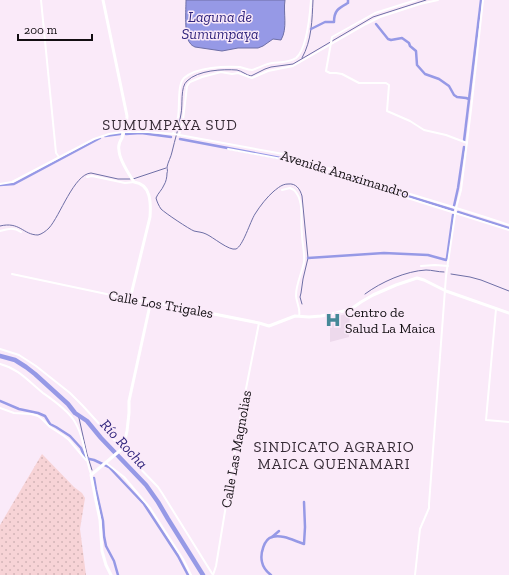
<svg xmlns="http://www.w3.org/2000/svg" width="509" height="575" viewBox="0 0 509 575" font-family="'Zilla Slab',serif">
	<defs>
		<pattern id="grass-dots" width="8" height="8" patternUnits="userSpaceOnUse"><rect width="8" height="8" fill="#f7d3d6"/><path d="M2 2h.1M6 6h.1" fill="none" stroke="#d3b4b7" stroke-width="1.8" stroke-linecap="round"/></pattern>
	</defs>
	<rect width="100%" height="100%" fill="#faeaf9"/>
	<!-- built -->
	<path fill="#edd9ec" d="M 350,313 L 349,337 L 330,342 L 330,318 Z"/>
	<!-- grass -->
	<path fill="url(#grass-dots)" d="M 42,454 L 74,487 L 82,493 L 85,498 L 80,529 L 86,575 L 0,575 L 0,525 Z"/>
	<!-- water -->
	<path fill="#9699e6" stroke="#6e6fa6" d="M 186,0 L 285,0 C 283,13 288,28 281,40 L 273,39 L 263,46 L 258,48 L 238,48 L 222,51 L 195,47 C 193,46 191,45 190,43 C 184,37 186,9 186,0 Z"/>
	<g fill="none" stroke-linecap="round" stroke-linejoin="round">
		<!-- stream -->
		<g stroke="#6e6fa6" stroke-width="1">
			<path d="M 302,58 C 312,40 312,20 313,0"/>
			<path d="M 133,179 L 166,168"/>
			<path d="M 0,226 C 20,221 23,235 38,235 C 42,234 46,231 49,228 C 60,216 74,174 91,173 L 118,179 L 130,179"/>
			<path d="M 451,274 L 470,277 L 481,280 L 509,291"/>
			<path d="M 365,294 C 381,282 406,271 426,270 C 432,270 438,272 444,272"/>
			<path d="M 302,304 L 300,297 L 301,293 L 303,279 L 308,258 L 302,196 C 300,189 296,183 288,184 C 282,184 278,188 274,191 C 267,197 260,206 255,214 C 250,222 243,246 236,249 C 229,251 213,237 206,234 C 202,232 198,232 194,231 C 189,229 165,213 161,209 C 159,206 157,202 156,198 C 158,193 162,190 164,185 C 166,182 167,177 167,173 C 168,171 167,169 167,167 C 168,162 171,157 172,152 C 175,139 179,127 181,114 C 183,105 180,87 187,81 C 198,70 223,69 237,70 C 242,71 246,75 251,76 L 265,69 L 271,67 L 293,64 L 373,17 L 426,0"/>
			<path d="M 75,413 L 79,418 L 87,454 L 92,470"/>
		</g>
		<!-- canal -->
		<g stroke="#9699e6" stroke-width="2.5">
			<path d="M 376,24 L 388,39 L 391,40 L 402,38 L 409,43 L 410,46 L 416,51 L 417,65 L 425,74 L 439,79 L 449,86 L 454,95 L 457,97 L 466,98 L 469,99"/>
			<path d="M 311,29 L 325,22 L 334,22 C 334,10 339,8 348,3 L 348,0"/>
			<path d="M 126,134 L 141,133 L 171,137"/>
			<path d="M 105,136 L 120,134"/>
			<path d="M 180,139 L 291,160 L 324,171"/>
			<path d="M 464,141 L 481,0"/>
			<path d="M 333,173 L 453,210"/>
			<path d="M 0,185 L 14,184 L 100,138"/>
			<path d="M 454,206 L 458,188 L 464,147"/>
			<path d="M 458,212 L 509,228"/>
			<path d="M 308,258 L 384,253 L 428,255 L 446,260 L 447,258 L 453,215"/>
			<path d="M 0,401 L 19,409 L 38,413 L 45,416 L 50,424 L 56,427 L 70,436 L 81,448 L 85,458 L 94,460 L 109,467 L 144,504 L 178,556 L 188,575"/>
			<path d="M 94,478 L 96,490 L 103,521 L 104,536 L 106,546 L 114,561 L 118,575"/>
			<path d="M 272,537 L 279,531"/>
			<path d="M 271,575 C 267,572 263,567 262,562 C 260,554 264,539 272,537 C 283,534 294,541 304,544 L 305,527 L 304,502"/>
		</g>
		<!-- river -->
		<path stroke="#9699e6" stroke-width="4.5" d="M 0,356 L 15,360 L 26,367 L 35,374 L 68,404 L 75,413 L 87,421 L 101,438 L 146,485 L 158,502 L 168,519 L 203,575"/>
		<!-- street -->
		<g stroke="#fff" stroke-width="2">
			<path d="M 41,0 L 56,153 L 59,157"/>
			<path d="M 416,0 L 375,13 L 332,37 L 326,71 L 330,73 L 336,73 L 342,74 L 359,83 L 386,83 L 389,85 L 387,111 L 410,121 L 424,130 L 446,135 L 467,143"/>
			<path d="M 173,134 C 174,128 176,122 178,117 C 180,107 177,85 184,78 C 196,67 226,66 240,67 C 244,68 248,70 252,70 C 259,68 265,64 272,63 C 280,62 289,63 296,58 C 307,49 310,14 311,0"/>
			<path d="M 179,135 L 183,120 L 187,86 L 190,82 L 202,77 L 221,72 L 232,74 L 238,73 L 252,78 L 268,71 L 293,66 L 366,24 L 380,17 L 420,4 L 438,0"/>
			<path d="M 228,149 L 287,160 L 509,230"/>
			<path d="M 87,177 L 92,176 L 125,183 L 134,182"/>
			<path d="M 0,184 L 12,182 L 94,139 L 109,134 L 123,132 L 148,132 L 174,134 L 283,154 C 312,162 340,173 368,181 C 415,196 463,209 509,225"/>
			<path d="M 282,190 L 290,188 L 294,190 C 305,201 300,220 302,234 C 302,244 305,252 304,262 C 302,273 296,284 296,295 C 296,302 301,309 299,316"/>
			<path d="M 0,231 C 8,229 13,227 21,232"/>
			<path d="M 421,266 L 435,265 L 448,266"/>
			<path d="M 12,274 L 130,299"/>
			<path d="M 496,309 L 486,420 L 509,422"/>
			<path d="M 0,349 L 19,355 L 36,366 L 70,393 L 83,406 L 112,438 L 119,444 L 133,461 L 158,487 L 162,493 L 213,575"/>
			<path d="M 0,364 C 19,369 28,381 43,393 C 53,400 66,409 73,419 C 84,435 85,457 91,474"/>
			<path d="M 0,408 L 14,413 L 31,414 L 38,416 L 42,419 L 50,427 L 64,436 L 69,440 L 86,460"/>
			<path d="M 106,463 L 124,477 L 150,508 L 183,559 L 191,575"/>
			<path d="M 213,575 L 216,566 L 241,414 L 259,323"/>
			<path d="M 415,575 L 420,529 L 429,508 L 429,504 L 446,276 L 456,208 L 461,190 L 471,110 L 483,0"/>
		</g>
		<!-- secondary -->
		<g stroke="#fff" stroke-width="3">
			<path d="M 103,0 L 127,116 C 127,123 124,130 122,138 C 120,141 118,146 119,150 C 119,160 129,174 134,182 C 151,184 151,203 150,217 L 130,299 L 147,302 L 154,302 L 259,323 L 269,326 L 295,316 L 309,317 L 321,316 L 336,313 L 351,309 L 361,302 L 373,295 L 396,285 L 417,278 L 424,280 L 446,291 L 509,313"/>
			<path d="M 111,575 L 106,565 L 102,551 L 100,520 L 96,501 L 91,475 L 123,448 L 127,431 L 129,413 L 129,401 L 150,305 L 150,302"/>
		</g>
	</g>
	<!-- icons -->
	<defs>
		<symbol id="hospital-bare" viewBox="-9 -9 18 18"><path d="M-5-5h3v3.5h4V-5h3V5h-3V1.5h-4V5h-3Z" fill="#458998" stroke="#faeaf9" stroke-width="2.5" paint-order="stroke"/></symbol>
	</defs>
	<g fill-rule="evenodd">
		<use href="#hospital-bare" x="322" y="309" width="22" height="22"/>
	</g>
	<g text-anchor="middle" stroke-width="3" stroke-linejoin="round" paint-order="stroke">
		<!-- street labels -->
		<g font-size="14" fill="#120e12" stroke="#faeaf9">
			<text transform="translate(345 174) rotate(17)" y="5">Avenida Anaximandro</text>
			<text transform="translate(161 304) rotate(10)" y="5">Calle Los Trigales</text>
			<text transform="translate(236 449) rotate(-80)" y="5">Calle Las Magnolias</text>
		</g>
		<!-- poi labels -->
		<g font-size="14" fill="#120e12" stroke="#faeaf9" text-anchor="start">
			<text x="345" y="317">Centro de<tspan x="345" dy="16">Salud La Maica</tspan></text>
		</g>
		<!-- water labels -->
		<g font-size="15" font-style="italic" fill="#30247c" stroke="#faeaf9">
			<text x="220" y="22">Laguna de<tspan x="220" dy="17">Sumumpaya</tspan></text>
			<text transform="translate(124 444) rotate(47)" y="5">Río Rocha</text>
		</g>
		<!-- neighbourhood labels -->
		<g font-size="15" letter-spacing="1" fill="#362b36" stroke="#faeaf9">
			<text x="170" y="130">SUMUMPAYA SUD</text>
			<text x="334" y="452">SINDICATO AGRARIO<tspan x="334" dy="17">MAICA QUENAMARI</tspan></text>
		</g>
	</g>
	<!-- scale -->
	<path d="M18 34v6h74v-6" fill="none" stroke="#120e12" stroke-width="2"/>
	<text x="24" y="34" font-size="12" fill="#120e12" stroke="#faeaf9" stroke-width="3" paint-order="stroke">200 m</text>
</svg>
